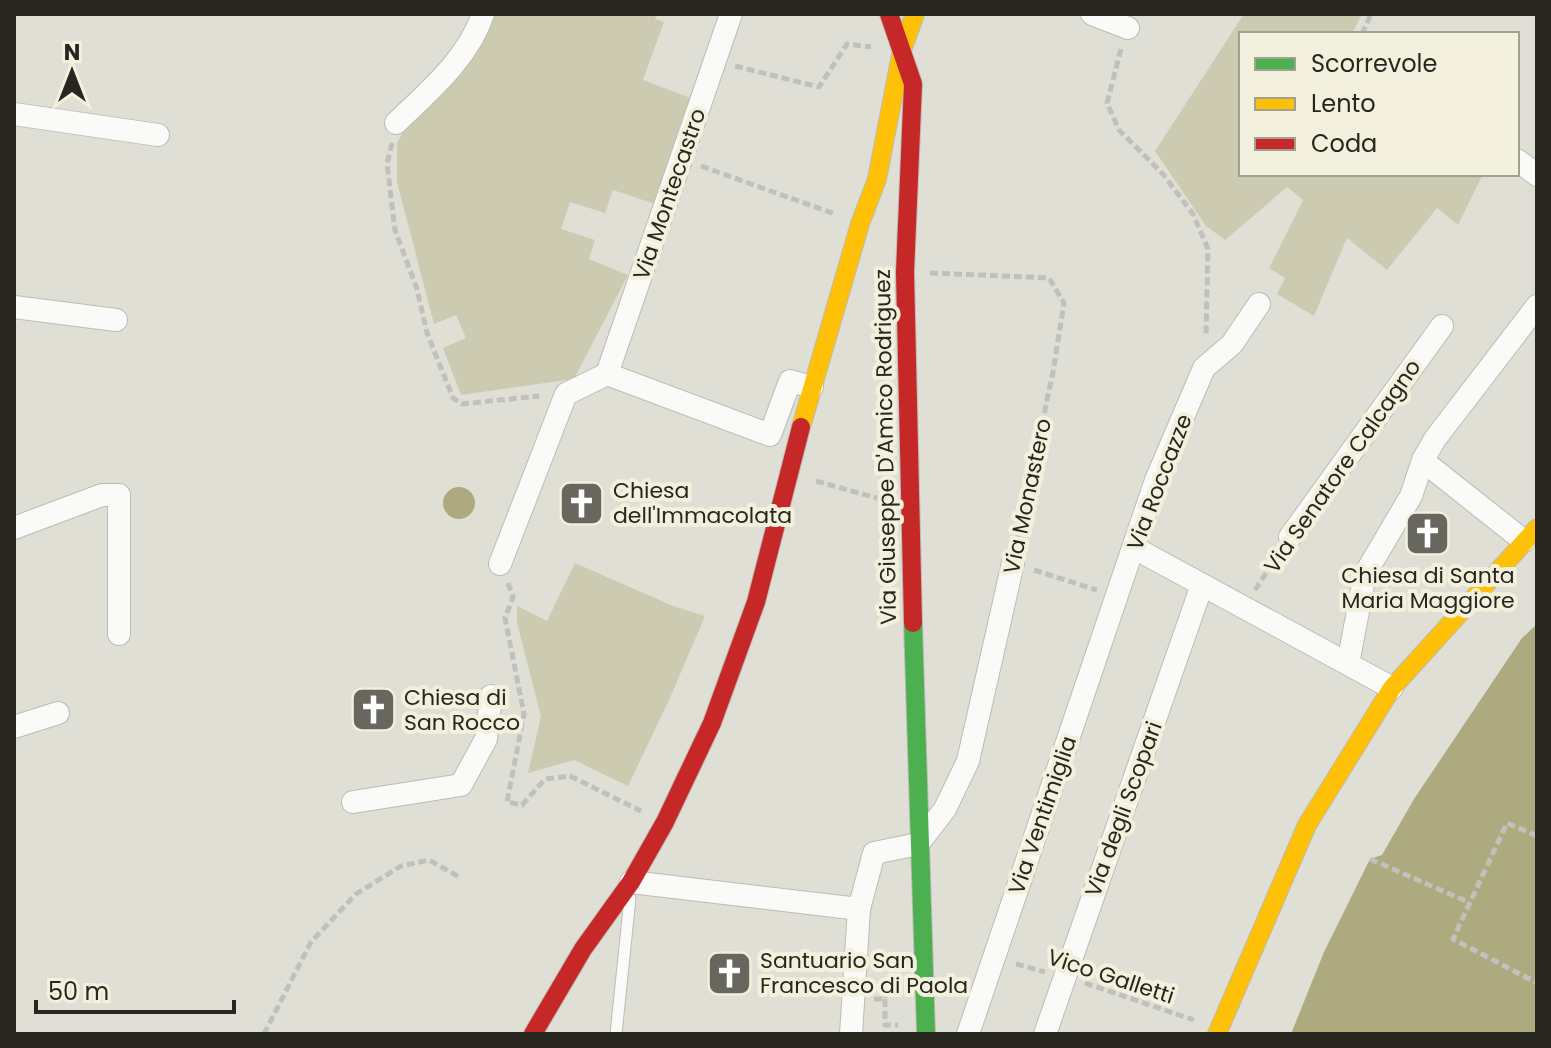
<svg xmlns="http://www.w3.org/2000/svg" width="1551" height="1048" viewBox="0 0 1551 1048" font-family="Poppins,sans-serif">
	<rect width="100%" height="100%" fill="#e0dfd5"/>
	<!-- green -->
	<g fill="#cdcab2">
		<path d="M 491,14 L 657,14 L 655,19 L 664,22 L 643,80 L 693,99 L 655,204 L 613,190 L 605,213 L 570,202 L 561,229 L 595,240 L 589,259 L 628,275 L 574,379 L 461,395 L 443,348 L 466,338 L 456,315 L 434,324 L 397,182 L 397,143 L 409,122 Z"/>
		<path d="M 1244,14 L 1362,14 L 1352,34 L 1241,34 L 1241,174 L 1483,174 L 1458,225 L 1437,208 L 1387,270 L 1347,238 L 1314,316 L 1277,294 L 1285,278 L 1269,268 L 1303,200 L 1287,187 L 1225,240 L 1206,226 L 1155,151 Z"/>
		<path d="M 575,563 L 673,606 L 705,616 L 669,700 L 628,786 L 574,760 L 528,773 L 541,716 L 517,623 L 517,606 L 547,621 Z"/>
	</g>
	<!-- water -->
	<g fill="#aeaa7f">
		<circle cx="459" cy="503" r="16"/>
		<path d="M 1537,624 L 1537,1034 L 1291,1034 L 1324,952 L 1370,859 L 1382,855 L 1414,799 L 1522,638 Z"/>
	</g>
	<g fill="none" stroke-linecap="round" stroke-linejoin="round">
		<defs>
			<path id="lane" d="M 616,1034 L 630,898"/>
			<g id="street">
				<path d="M 1092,14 L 1128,28"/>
				<path d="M 14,114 L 158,135"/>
				<path d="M 396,123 C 429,91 468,59 483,14"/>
				<path d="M 1517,160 L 1537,175"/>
				<path d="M 14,307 L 116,320"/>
				<path d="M 607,374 L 731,14"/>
				<path d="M 1432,468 L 1524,541"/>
				<path d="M 14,528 L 102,495 L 119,495 L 119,634"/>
				<path d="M 1290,537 L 1442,326"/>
				<path d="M 1140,551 L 1348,664"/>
				<path d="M 500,564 L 566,394 L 607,374 L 770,435 L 790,381 L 812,387"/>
				<path d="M 1392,688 L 1348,664 L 1365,574 L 1411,496 L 1423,460 L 1435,439 L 1537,306"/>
				<path d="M 14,727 L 58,713"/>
				<path d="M 353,802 L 461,785 L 486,739 L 491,696"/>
				<path d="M 631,882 L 859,909 L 874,853 L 918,844 L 945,809 L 968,761 L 1013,563"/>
				<path d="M 851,1034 L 859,909"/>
				<path d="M 968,1034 L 1156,480 L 1204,368 L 1232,344 L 1259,304"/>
				<path d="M 1045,1034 L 1202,585"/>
			</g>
			<path id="fast" d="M 913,623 L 926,1034"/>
			<g id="slow">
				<path d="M 801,427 L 860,224 L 877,179 L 902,50 L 915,14"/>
				<path d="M 1217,1034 L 1307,825 L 1392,688 L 1537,528"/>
			</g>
			<g id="jam">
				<path d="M 889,14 L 913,84 L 905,272 L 913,623"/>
				<path d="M 533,1034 L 583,949 L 631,882 L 665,822 L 712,723 L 756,602 L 801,427"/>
			</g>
		</defs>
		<!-- lane casing -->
		<use href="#lane" stroke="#bdbcb4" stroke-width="13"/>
		<!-- street casing -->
		<use href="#street" stroke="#bdbcb4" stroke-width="24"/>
		<!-- fast casing -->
		<use href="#fast" stroke="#bdbcb4" stroke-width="20"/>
		<!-- slow casing -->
		<use href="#slow" stroke="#bdbcb4" stroke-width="20"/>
		<!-- jam casing -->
		<use href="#jam" stroke="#bdbcb4" stroke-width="20"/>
		<!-- path -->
		<g stroke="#c0c0bc" stroke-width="5" stroke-dasharray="8 4" stroke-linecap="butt">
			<path d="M 1362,34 L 1371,14"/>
			<path d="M 1121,49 L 1107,103 L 1119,130 L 1163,174 L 1193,214 L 1208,249 L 1206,335"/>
			<path d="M 735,66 L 819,87 L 847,44 L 871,47"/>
			<path d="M 392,143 L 387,164 L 395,230 L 417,289 L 427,333 L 453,398 L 462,404 L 539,396"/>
			<path d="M 701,166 L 835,214"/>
			<path d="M 930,273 L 1049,278 L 1064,303 L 1053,372 L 1017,541"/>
			<path d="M 816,481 L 884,500"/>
			<path d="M 1034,570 L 1097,590"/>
			<path d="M 508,583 L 513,597 L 505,618 L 524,714 L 507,802 L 522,805 L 545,779 L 570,776 L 641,811"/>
			<path d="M 1255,590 L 1278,555"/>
			<path d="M 453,727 L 466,732"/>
			<path d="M 1537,836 L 1507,823 L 1453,939 L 1537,983"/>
			<path d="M 1370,859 L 1468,902"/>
			<path d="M 1016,964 L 1045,972"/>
			<path d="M 1085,983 L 1194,1020"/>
			<path d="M 874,999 L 885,999 L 886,978 L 897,979"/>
			<path d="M 885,999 L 885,1025 L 898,1025"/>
			<path d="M 264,1034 L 311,942 L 356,894 L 401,866 L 429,860 L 459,877"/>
		</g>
		<!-- lane -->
		<use href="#lane" stroke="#fafaf9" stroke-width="11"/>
		<!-- street -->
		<use href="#street" stroke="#fafaf9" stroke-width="22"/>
		<!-- fast -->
		<use href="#fast" stroke="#4caf50" stroke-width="18"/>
		<!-- slow -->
		<use href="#slow" stroke="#ffc107" stroke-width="18"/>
		<!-- jam -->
		<use href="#jam" stroke="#c62828" stroke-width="18"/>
	</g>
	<!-- icons -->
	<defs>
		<symbol id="church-square" viewBox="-11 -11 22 22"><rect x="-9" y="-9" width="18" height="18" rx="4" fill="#68675f" stroke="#f3f1dd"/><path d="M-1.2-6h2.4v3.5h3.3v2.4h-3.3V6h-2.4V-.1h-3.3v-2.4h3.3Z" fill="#fff"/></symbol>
	</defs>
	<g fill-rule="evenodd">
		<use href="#church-square" x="556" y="478" width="51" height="51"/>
		<use href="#church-square" x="1402" y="508" width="51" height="51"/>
		<use href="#church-square" x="348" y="684" width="51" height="51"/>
		<use href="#church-square" x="704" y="948" width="51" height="51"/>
	</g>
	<g text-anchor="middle" stroke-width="8" stroke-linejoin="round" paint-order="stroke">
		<!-- street labels -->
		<g font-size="22" fill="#272720" stroke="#f3f1dd">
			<text transform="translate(669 194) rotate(-71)" y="8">Via Montecastro</text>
			<text transform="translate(885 447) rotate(-91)" y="8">Via Giuseppe D'Amico Rodriguez</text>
			<text transform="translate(1342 466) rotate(-55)" y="8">Via Senatore Calcagno</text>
			<text transform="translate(1159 482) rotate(-69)" y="8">Via Roccazze</text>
			<text transform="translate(1027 496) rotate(-78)" y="8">Via Monastero</text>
			<text transform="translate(1123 809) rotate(-70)" y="8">Via degli Scopari</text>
			<text transform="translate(1042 815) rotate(-71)" y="8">Via Ventimiglia</text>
			<text transform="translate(1111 976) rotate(18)" y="8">Vico Galletti</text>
		</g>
		<!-- poi labels -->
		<g font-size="22" fill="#272720" stroke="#f3f1dd" text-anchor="start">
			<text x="613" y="498">Chiesa<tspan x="613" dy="25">dell'Immacolata</tspan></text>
			<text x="1428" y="583" text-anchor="middle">Chiesa di Santa<tspan x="1428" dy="25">Maria Maggiore</tspan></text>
			<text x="404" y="705">Chiesa di<tspan x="404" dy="25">San Rocco</tspan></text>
			<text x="760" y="968">Santuario San<tspan x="760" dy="25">Francesco di Paola</tspan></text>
		</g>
	</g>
	<!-- border -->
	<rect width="1551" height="1048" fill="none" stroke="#272720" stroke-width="32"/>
	<!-- legend -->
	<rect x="1239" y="32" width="280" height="144" fill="#f3f1dd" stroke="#a1a091" stroke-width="2"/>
	<rect x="1255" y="58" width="40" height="12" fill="#4caf50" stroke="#a1a091" stroke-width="2"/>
	<text x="1311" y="72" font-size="24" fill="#272720">Scorrevole</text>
	<rect x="1255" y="98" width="40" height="12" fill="#ffc107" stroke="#a1a091" stroke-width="2"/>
	<text x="1311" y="112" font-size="24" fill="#272720">Lento</text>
	<rect x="1255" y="138" width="40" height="12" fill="#c62828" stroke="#a1a091" stroke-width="2"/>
	<text x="1311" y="152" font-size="24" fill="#272720">Coda</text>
	<!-- north arrow -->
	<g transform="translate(72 72)" stroke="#f3f1dd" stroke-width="6" paint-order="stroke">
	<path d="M0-6L14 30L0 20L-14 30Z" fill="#272720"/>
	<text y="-12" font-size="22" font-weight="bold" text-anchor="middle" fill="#272720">N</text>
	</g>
	<!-- scale -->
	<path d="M36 1000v12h198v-12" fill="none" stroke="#272720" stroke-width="4"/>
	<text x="48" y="1000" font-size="24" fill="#272720" stroke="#f3f1dd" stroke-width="6" paint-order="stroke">50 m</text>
</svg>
